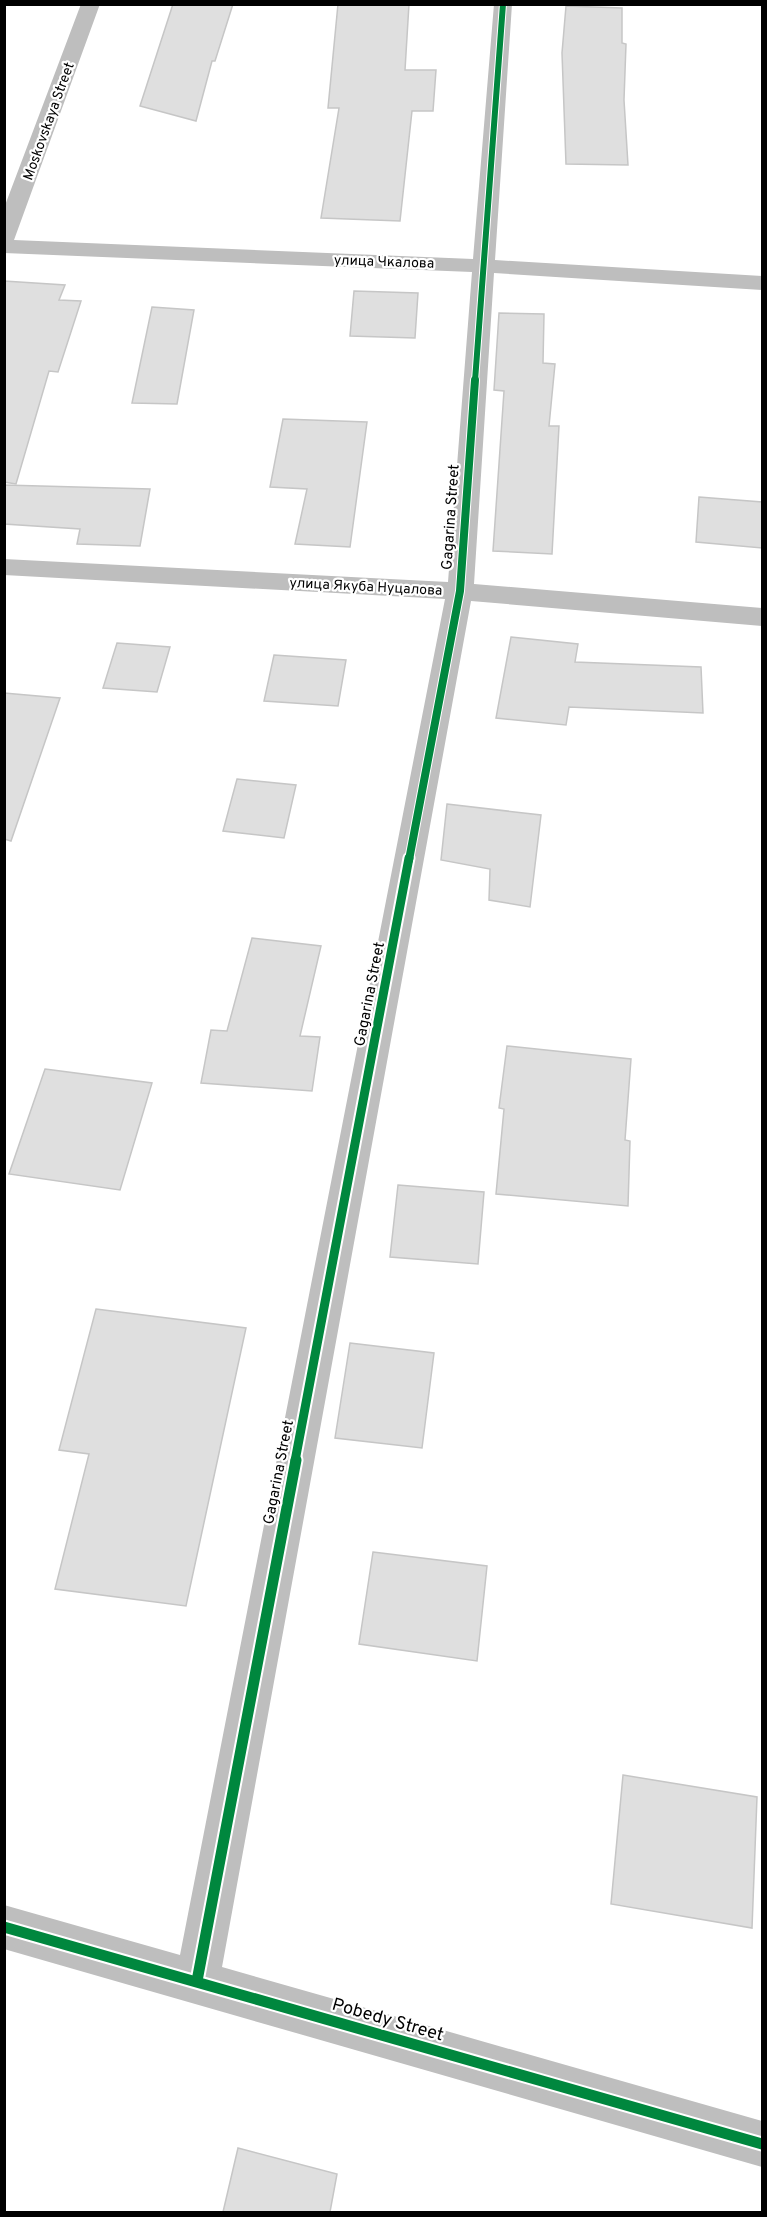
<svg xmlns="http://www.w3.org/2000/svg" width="767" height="2217" viewBox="0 0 767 2217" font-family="Overpass,sans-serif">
	<rect width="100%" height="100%" fill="#fff"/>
	<!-- building -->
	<g fill="#dfdfdf" stroke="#c6c6c6" stroke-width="1.5">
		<path d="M 173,4 L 233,4 L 215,61 L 212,61 L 196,121 L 140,106 Z"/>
		<path d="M 338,4 L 409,4 L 405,70 L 436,70 L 433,111 L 412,111 L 400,221 L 321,218 L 339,108 L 328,108 Z"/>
		<path d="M 566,6 L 622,8 L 622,43 L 626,44 L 624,100 L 628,165 L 566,164 L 562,53 Z"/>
		<path d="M 4,281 L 65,285 L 59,300 L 81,301 L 58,372 L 49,371 L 16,484 L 4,482 Z"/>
		<path d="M 354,291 L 418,293 L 415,338 L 350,336 Z"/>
		<path d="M 152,307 L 194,310 L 177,404 L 132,403 Z"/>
		<path d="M 499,313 L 544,314 L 543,363 L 555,364 L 549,426 L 559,426 L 552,554 L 493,551 L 504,391 L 494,390 Z"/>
		<path d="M 283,419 L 367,422 L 350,547 L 295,544 L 307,489 L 270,487 Z"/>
		<path d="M 4,485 L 150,489 L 140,546 L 77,544 L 80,529 L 4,524 Z"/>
		<path d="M 699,497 L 762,502 L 762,548 L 696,542 Z"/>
		<path d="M 511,637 L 578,644 L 575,662 L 701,667 L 703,713 L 569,707 L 566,725 L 496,718 Z"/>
		<path d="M 117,643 L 170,647 L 157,692 L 103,688 Z"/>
		<path d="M 274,655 L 346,660 L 338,706 L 264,701 Z"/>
		<path d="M 4,693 L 60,698 L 11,841 L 4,839 Z"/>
		<path d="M 237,779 L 296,785 L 284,838 L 223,831 Z"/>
		<path d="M 447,804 L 541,815 L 530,907 L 489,900 L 490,869 L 441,860 Z"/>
		<path d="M 252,938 L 321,946 L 300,1036 L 320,1037 L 312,1091 L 201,1083 L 211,1030 L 227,1031 Z"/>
		<path d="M 507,1046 L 631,1059 L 625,1140 L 630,1141 L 628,1206 L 496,1194 L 504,1109 L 499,1108 Z"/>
		<path d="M 45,1069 L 152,1083 L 120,1190 L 9,1174 Z"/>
		<path d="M 398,1185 L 484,1192 L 478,1264 L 390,1257 Z"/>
		<path d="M 96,1309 L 246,1328 L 186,1606 L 55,1589 L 89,1454 L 59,1450 Z"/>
		<path d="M 350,1343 L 434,1353 L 422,1448 L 335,1438 Z"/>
		<path d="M 373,1552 L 487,1566 L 477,1661 L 359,1644 Z"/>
		<path d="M 623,1775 L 757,1797 L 752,1928 L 611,1904 Z"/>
		<path d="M 238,2148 L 337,2174 L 330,2212 L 223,2212 Z"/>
	</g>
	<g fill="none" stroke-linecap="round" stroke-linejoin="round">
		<!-- street -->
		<path fill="#bebebe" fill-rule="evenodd" d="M 81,4 L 100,4 L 14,240 L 473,259 L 494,4 L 512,4 L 495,260 L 762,276 L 762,290 L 494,273 L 474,584 L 762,608 L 762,626 L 471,601 L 222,1967 L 762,2121 L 762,2167 L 4,1949 L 4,1905 L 180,1955 L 445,599 L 4,575 L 4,559 L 448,582 L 472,272 L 4,253 L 4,208 Z"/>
		<defs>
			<path id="cycleway-far3" d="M 475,381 L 503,4"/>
			<path id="cycleway-far2" d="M 409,860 L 460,591 L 475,380"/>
			<path id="cycleway-far1" d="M 295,1461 L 409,858"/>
			<g id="cycleway">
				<path d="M 4,1927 L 762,2144"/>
				<path d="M 197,1981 L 296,1460"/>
			</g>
		</defs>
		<!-- cycleway-far3 casing -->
		<use href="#cycleway-far3" stroke="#fff" stroke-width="8"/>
		<!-- cycleway-far2 casing -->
		<use href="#cycleway-far2" stroke="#fff" stroke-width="10"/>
		<!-- cycleway-far1 casing -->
		<use href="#cycleway-far1" stroke="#fff" stroke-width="13"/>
		<!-- cycleway casing -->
		<use href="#cycleway" stroke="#fff" stroke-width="15"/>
		<!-- cycleway-far3 -->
		<use href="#cycleway-far3" stroke="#00873e" stroke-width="6"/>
		<!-- cycleway-far2 -->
		<use href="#cycleway-far2" stroke="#00873e" stroke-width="8"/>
		<!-- cycleway-far1 -->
		<use href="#cycleway-far1" stroke="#00873e" stroke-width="9"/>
		<!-- cycleway -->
		<use href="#cycleway" stroke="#00873e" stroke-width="11"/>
	</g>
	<g text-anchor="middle" stroke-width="4.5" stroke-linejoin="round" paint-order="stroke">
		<!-- far-street labels -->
		<g font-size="14" fill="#000" stroke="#fff">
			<text transform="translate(48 121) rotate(-70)" y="5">Moskovskaya Street</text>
			<text transform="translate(384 261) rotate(2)" y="5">улица Чкалова</text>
			<text transform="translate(366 586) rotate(3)" y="5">улица Якуба Нуцалова</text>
		</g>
		<!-- street labels -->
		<g font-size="15" fill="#000" stroke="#fff">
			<text transform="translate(450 517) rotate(-86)" y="5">Gagarina Street</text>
			<text transform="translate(369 994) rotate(-79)" y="5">Gagarina Street</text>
			<text transform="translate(278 1472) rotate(-79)" y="5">Gagarina Street</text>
		</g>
		<!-- near-street labels -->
		<g font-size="18" fill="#000" stroke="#fff">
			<text transform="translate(388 2019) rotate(16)" y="6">Pobedy Street</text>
		</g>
	</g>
	<!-- border -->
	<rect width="767" height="2217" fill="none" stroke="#000000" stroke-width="12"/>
</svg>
